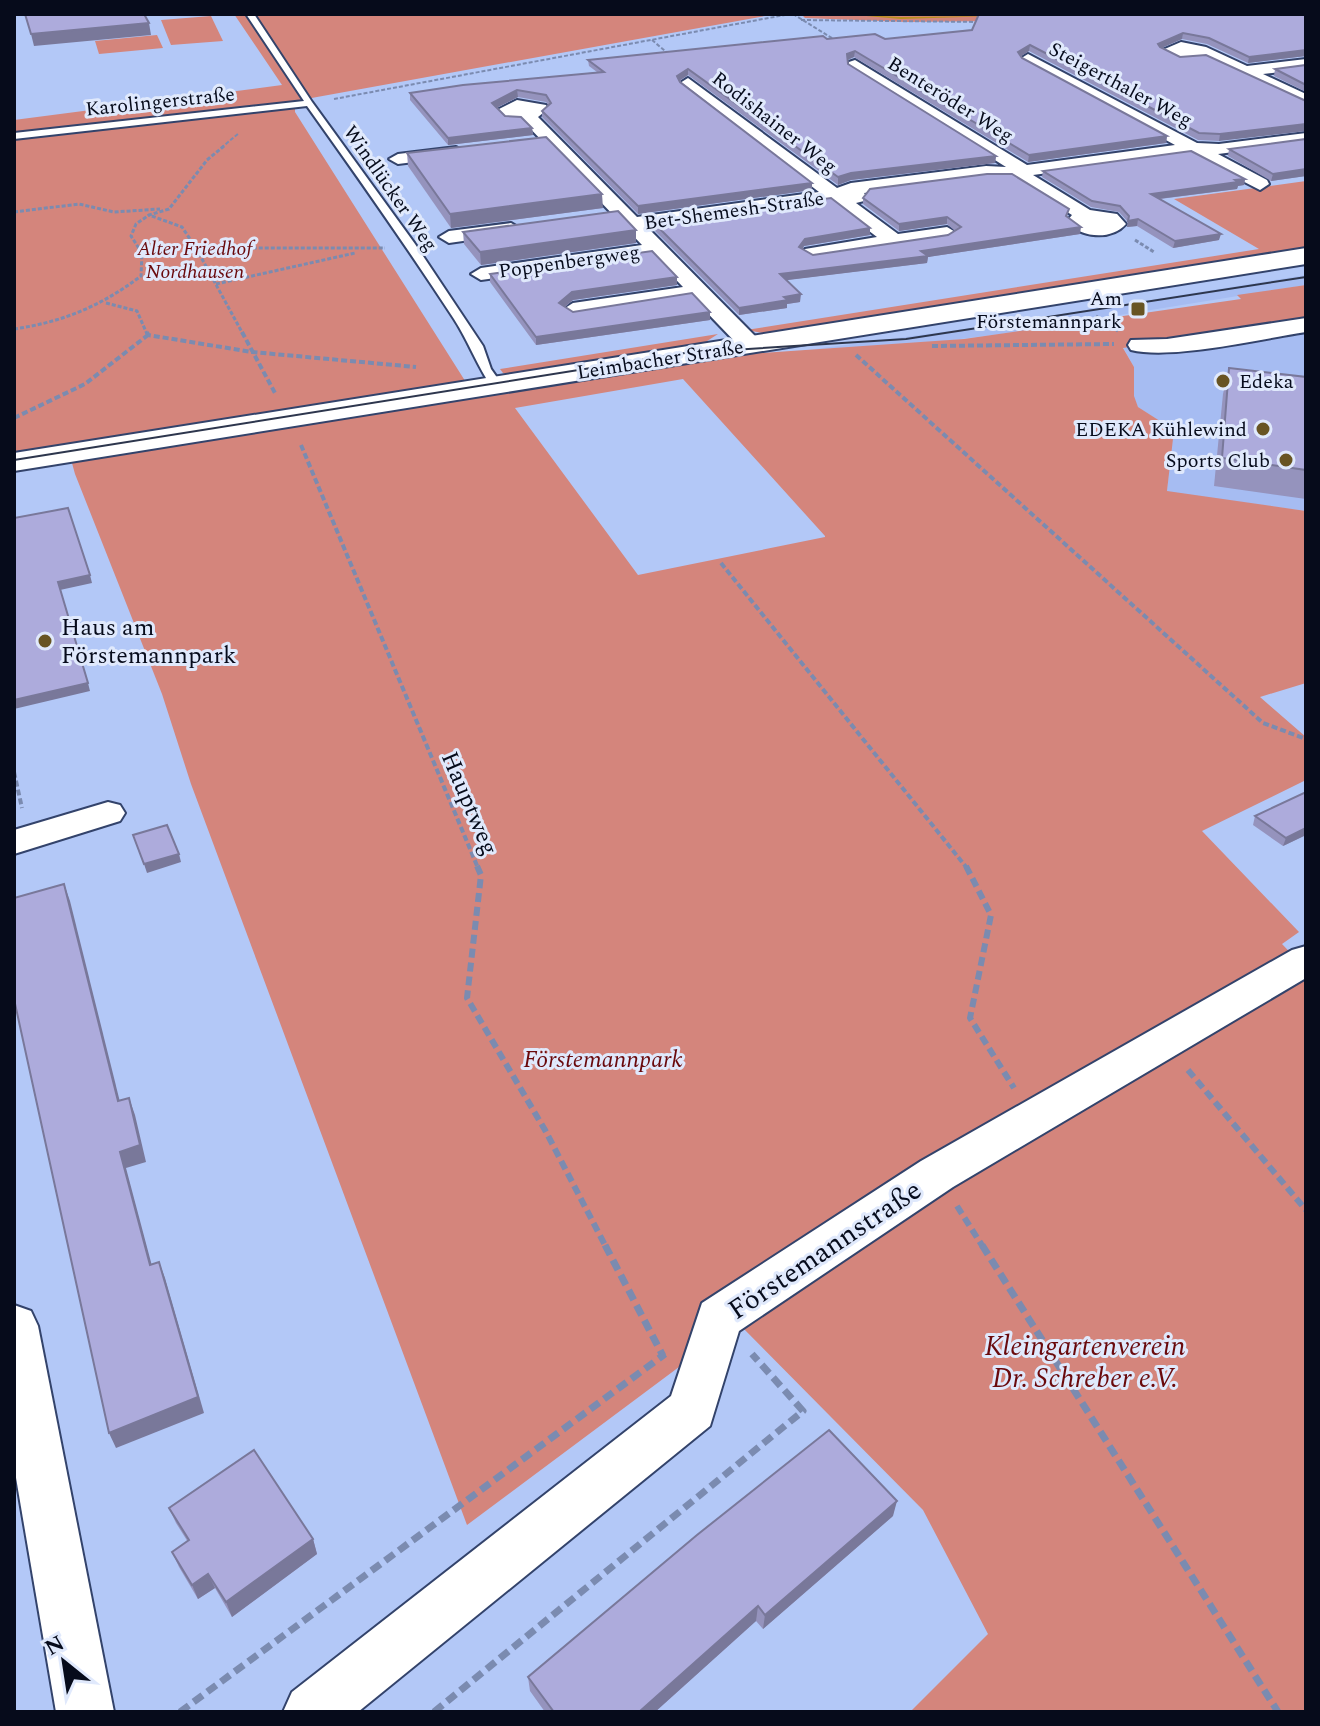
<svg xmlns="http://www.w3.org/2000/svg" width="1320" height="1726" viewBox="0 0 1320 1726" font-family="Spectral,serif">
	<rect width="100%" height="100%" fill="#b3c8f7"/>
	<!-- built -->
	<g fill="#a6bcf2">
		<path d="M 1306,275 L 1306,285 L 1009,333 L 912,345 L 815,349 L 995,325 Z"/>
		<path d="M 1306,320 L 1306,511 L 1167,492 L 1173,430 L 1138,407 L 1134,397 L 1134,367 L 1123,347 Z"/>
	</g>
	<!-- green -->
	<g fill="#d4857c" fill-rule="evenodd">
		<path d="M 234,14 L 776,14 L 295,101 L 295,112 L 474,395 L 717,356 L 964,339 L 1241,299 L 1237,295 L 1306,285 L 1306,320 L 1123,348 L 1134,367 L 1134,396 L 1138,407 L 1174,430 L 1167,491 L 1306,511 L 1306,683 L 1260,697 L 1306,737 L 1306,780 L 1202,831 L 1299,932 L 1282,944 L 1306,969 L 1306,1712 L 910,1712 L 988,1634 L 923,1510 L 738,1323 L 467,1525 L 191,784 L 162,694 L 75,474 L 67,445 L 14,452 L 14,120 L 282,85 ZM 683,379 L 825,536 L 825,537 L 638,575 L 515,408 Z"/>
		<path d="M 801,14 L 1132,14 L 1306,38 L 1078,20 L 906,22 L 805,18 Z"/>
		<path d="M 211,16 L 223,41 L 171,45 L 161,20 Z"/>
		<path d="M 157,35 L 163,48 L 99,54 L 95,41 Z"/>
		<path d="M 1306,181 L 1306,251 L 773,335 L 746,330 L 1259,249 L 1174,199 Z"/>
		<path d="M 718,334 L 704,343 L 518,376 L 503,373 L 500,369 Z"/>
	</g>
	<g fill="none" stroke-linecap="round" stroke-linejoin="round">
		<!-- stream -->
		<path fill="#b9901e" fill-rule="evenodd" d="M 843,14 L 901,17 L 995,16 L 901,19 Z"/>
		<defs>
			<path id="lane" d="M 246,14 L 254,14 L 312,102 L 415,244 L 483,346 L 491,369 L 503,386 L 501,389 L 493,389 C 477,366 469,342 454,319 C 407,247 357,176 307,106 L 14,139 L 14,133 L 304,101 Z"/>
			<g id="street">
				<path d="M 1181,42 L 1206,47 L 1247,66 L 1306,59 L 1306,69 L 1263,74 L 1306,94 L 1306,105 L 1205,58 L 1180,61 L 1160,51 Z"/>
				<path d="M 1028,54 L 1197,143 L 1219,144 L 1306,133 L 1306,143 L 1218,154 L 1267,180 L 1269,184 L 1260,190 L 1190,154 L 1033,175 L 1090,210 L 1117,214 L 1126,224 C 1111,241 1080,238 1067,221 L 1072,215 L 1012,178 L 986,178 L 864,193 L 867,197 L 864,201 L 856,203 L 898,234 L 947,227 L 957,233 L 947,239 L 812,259 L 802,253 L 805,249 L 877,237 L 831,202 L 647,227 L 758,339 L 761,344 L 758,349 L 742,349 L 693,298 L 573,317 L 562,310 L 573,303 L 683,287 L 653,256 L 481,280 L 471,274 L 481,268 L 642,245 L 523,121 L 507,120 L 495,111 L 517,100 L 546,105 L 548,109 L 538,117 L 637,217 L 819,192 L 682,86 L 680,83 L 688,78 L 837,188 L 851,183 L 986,166 L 1006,167 L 849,68 L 849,62 L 855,60 L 1027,165 L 1175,145 L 1023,62 L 1020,59 Z"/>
				<path d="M 456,147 L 465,152 L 462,156 L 398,164 L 389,159 L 398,154 Z"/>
				<path d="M 511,223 L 521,229 L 518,233 L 449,243 L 439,237 L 449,231 Z"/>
				<path d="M 1306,318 L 1306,332 C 1261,339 1172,360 1131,350 L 1128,345 L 1131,340 L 1167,339 Z"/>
				<path d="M 108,802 L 120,805 L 125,813 L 120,821 L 14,854 L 14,830 Z"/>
				<path d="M 1306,946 L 1306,978 L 953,1187 L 739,1331 L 710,1426 L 358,1712 L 283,1712 L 292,1692 L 671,1396 L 702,1303 L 921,1161 L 1292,950 Z"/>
				<path d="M 14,1305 L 31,1311 L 38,1326 L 114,1712 L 56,1712 L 14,1466 Z"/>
			</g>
			<path id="secondary" d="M 1306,248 L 1306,264 L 14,471 L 14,453 Z"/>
		</defs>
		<!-- lane casing -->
		<use href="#lane" stroke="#33436b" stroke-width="4"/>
		<!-- street casing -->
		<use href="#street" stroke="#33436b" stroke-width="4"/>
		<!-- secondary casing -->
		<use href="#secondary" stroke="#33436b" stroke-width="4"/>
		<!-- path-far4 -->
		<g stroke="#7b8bb0" stroke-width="2" stroke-dasharray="4 2" stroke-linecap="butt">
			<path d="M 793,14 L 835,40"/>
			<path d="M 801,20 L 981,22"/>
			<path d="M 652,40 L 671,56"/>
			<path d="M 334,99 L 790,14"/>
			<path d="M 221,148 L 239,133"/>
		</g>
		<!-- path-far3 -->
		<g stroke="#7b8bb0" stroke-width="3" stroke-dasharray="4 2" stroke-linecap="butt">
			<path d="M 224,146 L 207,160 L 169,209 L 149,215 L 182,227 L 196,248 L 385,248"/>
			<path d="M 14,212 L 79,204 L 114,212 L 160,209"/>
			<path d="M 1135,240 L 1154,252"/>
			<path d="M 196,248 L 243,334"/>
			<path d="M 216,284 L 355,253"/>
			<path d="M 106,303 L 137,311 L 147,334"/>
			<path d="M 1096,316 L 1118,331"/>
			<path d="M 14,329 C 63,322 101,306 141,276 L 142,253 L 131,236 L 136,224 L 149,215"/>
		</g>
		<!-- path-far2 -->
		<g stroke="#7b8bb0" stroke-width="4" stroke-dasharray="6 3" stroke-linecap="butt">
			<path d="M 147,332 L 148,335 L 252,352 L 416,367"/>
			<path d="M 242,332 L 275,393"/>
			<path d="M 932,346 L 1114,344"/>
			<path d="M 856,355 L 1263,723 L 1306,739"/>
			<path d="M 14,418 L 85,384 L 148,335"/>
			<path d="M 301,445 L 478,868"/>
			<path d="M 721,563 L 967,868"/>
			<path d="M 14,772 L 22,808"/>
		</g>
		<!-- path-far1 -->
		<g stroke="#7b8bb0" stroke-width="6" stroke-dasharray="9 5" stroke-linecap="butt">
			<path d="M 477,866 L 481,875 L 467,998 L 545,1130 L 606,1247"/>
			<path d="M 966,866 L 991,915 L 970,1018 L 1014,1088"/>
			<path d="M 1188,1070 L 1306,1210"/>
			<path d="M 957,1206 L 983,1247"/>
		</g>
		<!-- path -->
		<g stroke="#7b8bb0" stroke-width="7" stroke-dasharray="11 6" stroke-linecap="butt">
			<path d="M 605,1245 L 663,1356"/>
			<path d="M 982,1245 L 1278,1712"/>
			<path d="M 180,1712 L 665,1354"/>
			<path d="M 434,1712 L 803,1411 L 752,1354"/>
		</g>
		<!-- lane -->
		<use href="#lane" fill="#fff" fill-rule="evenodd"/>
		<!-- street -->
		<use href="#street" fill="#fff" fill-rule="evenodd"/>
		<!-- secondary -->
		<use href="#secondary" fill="#fff" fill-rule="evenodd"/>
		<!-- tram -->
		<path stroke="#2d364d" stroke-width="2" d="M 14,460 L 685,353 L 906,339 L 1306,277"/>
	</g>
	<!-- wall -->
	<g fill="#9593bd">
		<path d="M 1306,14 L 1306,56 L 1248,63 L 1207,44 L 1182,39 L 1161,48 L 1180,57 L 1306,101 L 1219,141 L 1198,140 L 1029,51 L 1021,56 L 1022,58 L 1167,136 L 1166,143 L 1028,162 L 854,57 L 848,60 L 848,64 L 996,156 L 995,163 L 851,180 L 838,185 L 688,75 L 680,81 L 812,183 L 812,190 L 638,214 L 542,117 L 542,111 L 548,105 L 546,102 L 518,97 L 497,108 L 505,116 L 532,128 L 533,135 L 448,145 L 410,100 L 410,93 L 597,72 L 589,66 L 588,60 L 827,39 L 885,39 Z"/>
		<path d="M 1306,65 L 1306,92 L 1274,76 L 1275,69 Z"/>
		<path d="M 1306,139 L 1306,176 L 1271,181 L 1228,156 L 1229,149 Z"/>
		<path d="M 407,153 L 603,208 L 451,228 L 408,166 Z"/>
		<path d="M 1043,171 L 1245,179 L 1244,185 L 1238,186 L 1237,189 L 1160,199 L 1219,240 L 1173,248 L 1137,226 L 1127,227 L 1128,222 L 1119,212 L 1091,207 L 1042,177 Z"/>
		<path d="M 863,198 L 1067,217 L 1080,234 L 928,257 L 927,263 L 786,280 L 800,302 L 787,304 L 787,308 L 739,315 L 653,229 L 653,222 L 870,235 L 804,246 L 803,249 L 813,255 L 948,235 L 955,231 L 947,224 L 899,231 L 863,204 Z"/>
		<path d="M 463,232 L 636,243 L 481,265 L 464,244 Z"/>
		<path d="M 490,274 L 677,285 L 573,300 L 565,307 L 573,312 L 710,320 L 536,345 L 490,282 Z"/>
		<path d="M 1229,368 L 1306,377 L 1306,499 L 1214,486 L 1223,394 Z"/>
		<path d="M 1306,792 L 1306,835 L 1283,846 L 1253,825 L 1255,816 Z"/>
		<path d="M 169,1508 L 313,1539 L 317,1554 L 232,1617 L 215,1588 L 198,1599 L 179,1567 L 172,1552 L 188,1542 L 176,1523 Z"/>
		<path d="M 893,1516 L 763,1629 L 756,1621 L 655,1712 L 545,1712 L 530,1691 L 528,1677 Z"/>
	</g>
	<!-- shaded-wall -->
	<g fill="#79789a">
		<path d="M 149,23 L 151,35 L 34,46 L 31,34 Z"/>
		<path d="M 1183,33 L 1182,39 L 1157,50 L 1158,44 Z"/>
		<path d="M 1030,45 L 1029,51 L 1017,59 L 1018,52 Z"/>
		<path d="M 1306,50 L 1306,56 L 1248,63 L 1249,57 Z"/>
		<path d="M 855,51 L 854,57 L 847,60 L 847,54 Z"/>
		<path d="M 688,69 L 688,75 L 677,82 L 677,76 Z"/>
		<path d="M 517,90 L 518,97 L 492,110 L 492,103 Z"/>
		<path d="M 1306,124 L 1306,131 L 1219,141 L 1220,134 Z"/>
		<path d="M 532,128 L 533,135 L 448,145 L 448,138 Z"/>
		<path d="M 1167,136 L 1166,143 L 1028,162 L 1029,155 Z"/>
		<path d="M 996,156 L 995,163 L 851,180 L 838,185 L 838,177 L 851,173 Z"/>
		<path d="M 1306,169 L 1306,176 L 1271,181 L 1273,174 Z"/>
		<path d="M 1245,179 L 1244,185 L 1238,186 L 1237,189 L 1150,200 L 1151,194 Z"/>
		<path d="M 812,183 L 812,190 L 638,214 L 638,206 Z"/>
		<path d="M 602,194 L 603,208 L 451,228 L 450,214 Z"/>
		<path d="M 947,217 L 947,224 L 899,231 L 899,224 Z"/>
		<path d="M 1138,219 L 1137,226 L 1127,227 L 1128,221 Z"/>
		<path d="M 1081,227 L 1080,234 L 928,257 L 927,263 L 780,281 L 780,274 L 921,251 Z"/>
		<path d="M 870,228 L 870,235 L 804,246 L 799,254 L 799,247 L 805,239 Z"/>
		<path d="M 636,230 L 636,243 L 481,265 L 480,252 Z"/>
		<path d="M 1221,234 L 1219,240 L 1173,248 L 1175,241 Z"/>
		<path d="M 677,277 L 677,285 L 573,300 L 559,311 L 559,303 L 572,292 Z"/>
		<path d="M 801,294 L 800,302 L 787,304 L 787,308 L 739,315 L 739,308 Z"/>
		<path d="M 710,312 L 710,320 L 536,345 L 536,337 Z"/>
		<path d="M 90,575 L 92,583 L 60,590 L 58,582 Z"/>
		<path d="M 88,683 L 90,691 L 14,709 L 14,700 Z"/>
		<path d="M 1306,828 L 1306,835 L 1283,846 L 1286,838 Z"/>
		<path d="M 179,854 L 181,862 L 147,873 L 144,864 Z"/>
		<path d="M 64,884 L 70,901 L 124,1118 L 118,1101 Z"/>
		<path d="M 129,1098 L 135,1115 L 146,1162 L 126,1168 L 156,1281 L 150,1265 L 120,1152 Z"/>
		<path d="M 159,1262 L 165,1278 L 204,1413 L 116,1448 L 109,1433 Z"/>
		<path d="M 897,1501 L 893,1516 L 763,1629 L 765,1615 Z"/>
		<path d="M 313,1539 L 317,1554 L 232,1617 L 226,1602 Z"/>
		<path d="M 208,1574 L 215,1588 L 198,1599 L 192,1585 Z"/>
		<path d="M 758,1606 L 756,1621 L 655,1712 L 639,1712 Z"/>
	</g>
	<!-- building -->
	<g fill="#adabdc" stroke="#79789a" stroke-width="2">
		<path d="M 25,14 L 144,14 L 149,23 L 31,34 Z"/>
		<path d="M 979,14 L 1306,14 L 1306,50 L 1249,57 L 1209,38 L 1183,33 L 1158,44 L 1160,47 L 1180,57 L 1206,55 L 1306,101 L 1306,124 L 1220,134 L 1199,133 L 1030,45 L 1018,52 L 1022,58 L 1167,136 L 1029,155 L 855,51 L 847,54 L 848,64 L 996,156 L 851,173 L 838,177 L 688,69 L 677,76 L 680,82 L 812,183 L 638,206 L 542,111 L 551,103 L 546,95 L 517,90 L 492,103 L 505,116 L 521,117 L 532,128 L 448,138 L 410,93 L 463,85 L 604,72 L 588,60 L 823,36 L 827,39 L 875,34 L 885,39 L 972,30 Z"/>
		<path d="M 1306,65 L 1306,85 L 1275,69 Z"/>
		<path d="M 546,137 L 602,194 L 450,214 L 407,153 Z"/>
		<path d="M 1306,139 L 1306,169 L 1273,174 L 1229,149 Z"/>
		<path d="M 1191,151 L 1245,179 L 1235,180 L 1238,182 L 1151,194 L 1221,234 L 1175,241 L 1138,219 L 1128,221 L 1129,216 L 1120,206 L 1092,201 L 1043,171 Z"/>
		<path d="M 987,174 L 1012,174 L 1069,209 L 1066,216 L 1081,227 L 921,251 L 928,256 L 780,274 L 801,294 L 784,297 L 788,300 L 739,308 L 653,222 L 831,198 L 870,228 L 805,239 L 799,247 L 813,255 L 948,235 L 961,227 L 947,217 L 899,224 L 863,198 L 870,189 Z"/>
		<path d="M 618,211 L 636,230 L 480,252 L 463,232 Z"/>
		<path d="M 652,251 L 677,277 L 572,292 L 559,303 L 573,312 L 692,293 L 710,312 L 536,337 L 490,274 Z"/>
		<path d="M 1229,368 L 1306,377 L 1306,470 L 1222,458 Z"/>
		<path d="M 68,508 L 90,575 L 58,582 L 88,683 L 14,700 L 14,518 Z"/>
		<path d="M 1306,792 L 1306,828 L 1286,838 L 1255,816 Z"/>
		<path d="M 167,825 L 179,854 L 144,864 L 133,835 Z"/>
		<path d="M 64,884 L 118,1101 L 129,1098 L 140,1145 L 120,1152 L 150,1265 L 159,1262 L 198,1397 L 109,1433 L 14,999 L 14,898 Z"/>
		<path d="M 829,1430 L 897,1501 L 765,1615 L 758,1606 L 639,1712 L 554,1712 L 528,1677 L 697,1535 Z"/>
		<path d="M 254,1450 L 313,1539 L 226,1602 L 208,1574 L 192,1585 L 172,1552 L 189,1540 L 169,1508 Z"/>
	</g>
	<!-- markers -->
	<g fill="#685423" stroke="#e0e9fc" stroke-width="3">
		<rect x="1130" y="301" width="16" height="16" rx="4"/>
		<circle cx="1223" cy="381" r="8"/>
		<circle cx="1263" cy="429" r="8"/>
		<circle cx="1286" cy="460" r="8"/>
		<circle cx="45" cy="641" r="8"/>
	</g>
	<g text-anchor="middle" stroke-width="6" stroke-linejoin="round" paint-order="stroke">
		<!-- far-street labels -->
		<g font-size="20" fill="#060b1b" stroke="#e0e9fc">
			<text transform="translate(1121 84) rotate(28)" y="7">Steigerthaler Weg</text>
			<text transform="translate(951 99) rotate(32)" y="7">Benteröder Weg</text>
			<text transform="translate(160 101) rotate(-6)" y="7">Karolingerstraße</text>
			<text transform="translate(775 122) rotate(38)" y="7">Rodishainer Weg</text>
			<text transform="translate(391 188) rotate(55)" y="7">Windlücker Weg</text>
			<text transform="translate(734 210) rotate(-8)" y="7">Bet-Shemesh-Straße</text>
			<text transform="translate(569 261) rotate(-8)" y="7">Poppenbergweg</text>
			<text transform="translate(660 359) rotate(-9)" y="7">Leimbacher Straße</text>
		</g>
		<!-- far-park labels -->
		<g font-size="20" font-style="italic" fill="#69090c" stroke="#e0e9fc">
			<text x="195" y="255">Alter Friedhof<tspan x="195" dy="23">Nordhausen</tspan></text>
		</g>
		<!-- far-poi labels -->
		<g font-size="20" fill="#060b1b" stroke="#e0e9fc" text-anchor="end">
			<text x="1122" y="305">Am<tspan x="1122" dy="23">Förstemannpark</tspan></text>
			<text x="1239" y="388" text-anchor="start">Edeka</text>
			<text x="1247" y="436">EDEKA Kühlewind</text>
			<text x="1270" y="467">Sports Club</text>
		</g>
		<!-- poi labels -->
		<g font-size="24" fill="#060b1b" stroke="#e0e9fc" text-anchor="start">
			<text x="61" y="635">Haus am<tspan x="61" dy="28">Förstemannpark</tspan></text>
		</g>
		<!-- street labels -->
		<g font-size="24" fill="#060b1b" stroke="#e0e9fc">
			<text transform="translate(470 803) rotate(67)" y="8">Hauptweg</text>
		</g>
		<!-- park labels -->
		<g font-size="24" font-style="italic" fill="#69090c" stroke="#e0e9fc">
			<text x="603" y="1067">Förstemannpark</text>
		</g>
		<!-- near-street labels -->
		<g font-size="28" fill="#060b1b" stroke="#e0e9fc">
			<text transform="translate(824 1249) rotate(-34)" y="10">Förstemannstraße</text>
		</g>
		<!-- near-park labels -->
		<g font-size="28" font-style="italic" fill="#69090c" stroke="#e0e9fc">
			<text x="1085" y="1355">Kleingartenverein<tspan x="1085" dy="32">Dr. Schreber e.V.</tspan></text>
		</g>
	</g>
	<!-- border -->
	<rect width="1320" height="1726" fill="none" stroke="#060b1b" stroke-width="32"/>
	<!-- north arrow -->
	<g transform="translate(64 1662) rotate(330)" stroke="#e0e9fc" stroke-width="6" paint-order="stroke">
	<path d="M0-6L14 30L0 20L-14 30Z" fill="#060b1b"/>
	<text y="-12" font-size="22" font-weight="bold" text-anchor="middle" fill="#060b1b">N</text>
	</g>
</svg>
